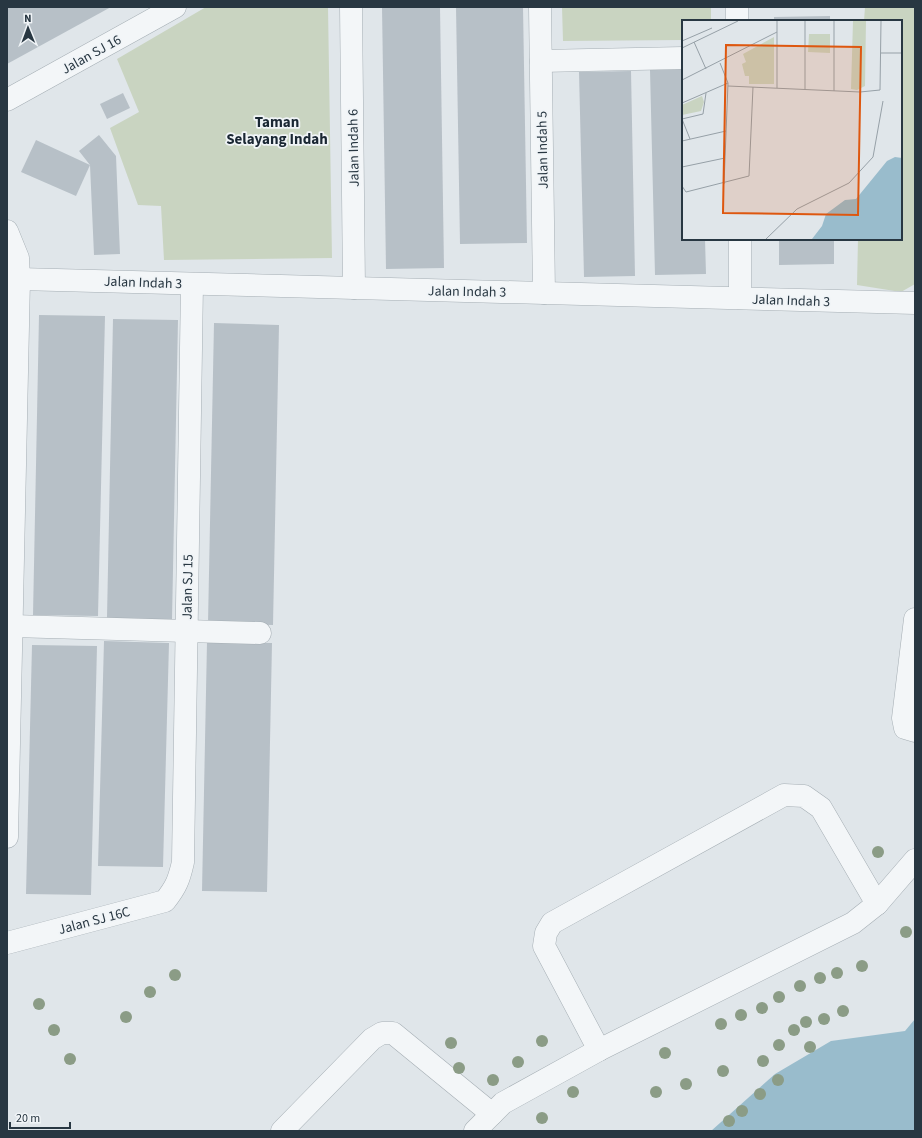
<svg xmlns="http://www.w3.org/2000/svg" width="922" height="1138" viewBox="0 0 922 1138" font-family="'Source Sans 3',sans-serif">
	<rect width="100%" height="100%" fill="#e0e6ea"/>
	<!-- green -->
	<g fill="#c9d4c1">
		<path d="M 206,7 L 328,7 L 332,258 L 164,260 L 161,206 L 138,205 L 110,128 L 139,112 L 117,59 Z"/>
		<path d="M 562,7 L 711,7 L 711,21 L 683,21 L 683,40 L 563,41 Z"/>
		<path d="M 865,7 L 915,7 L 915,284 L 901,292 L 857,285 L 858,239 L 901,239 L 901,21 L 864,21 Z"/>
	</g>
	<!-- water -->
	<path fill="#99bccc" d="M 915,1019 L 915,1131 L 711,1131 L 775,1074 L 831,1041 L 905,1031 Z"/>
	<!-- building -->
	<g fill="#b7c0c7">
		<path d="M 9,7 L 111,7 L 7,64 L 7,8 Z"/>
		<path d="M 382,7 L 440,7 L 444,268 L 386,269 Z"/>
		<path d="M 456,7 L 523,7 L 527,243 L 460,244 Z"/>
		<path d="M 830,16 L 830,21 L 774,21 L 774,17 Z"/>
		<path d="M 683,69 L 683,239 L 705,239 L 706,274 L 655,275 L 650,70 Z"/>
		<path d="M 631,71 L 635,276 L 584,277 L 579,72 Z"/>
		<path d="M 123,93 L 130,108 L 107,119 L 100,104 Z"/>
		<path d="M 99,135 L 116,156 L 120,254 L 94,255 L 90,165 L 79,151 Z"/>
		<path d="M 36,140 L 90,165 L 76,196 L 21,172 Z"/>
		<path d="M 779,239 L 834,239 L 834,264 L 779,265 Z"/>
		<path d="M 39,315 L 105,316 L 98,616 L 33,615 Z"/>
		<path d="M 113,319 L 178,320 L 172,620 L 107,618 Z"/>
		<path d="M 214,323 L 279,325 L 273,625 L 208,623 Z"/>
		<path d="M 104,641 L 169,643 L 163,867 L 98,866 Z"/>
		<path d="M 207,642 L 272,643 L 267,892 L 202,891 Z"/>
		<path d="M 32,645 L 97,646 L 91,895 L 26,894 Z"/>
	</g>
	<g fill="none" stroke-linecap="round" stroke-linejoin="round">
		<defs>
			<g id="minor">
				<path d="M 351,7 L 354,288"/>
				<path d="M 540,7 L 544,293"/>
				<path d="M 737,7 L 737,21"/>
				<path d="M 541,61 L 683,58"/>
				<path d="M 7,100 L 175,7"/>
				<path d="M 7,231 L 18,258 L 19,279 L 7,837"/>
				<path d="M 740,239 L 740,298"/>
				<path d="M 19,279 L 915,303"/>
				<path d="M 915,619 L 903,718 L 905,728 L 915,731"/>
				<path d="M 12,626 L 260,633"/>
				<path d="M 7,943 L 165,901 C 176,887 179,880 183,862 L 192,284"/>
				<path d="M 599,1050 L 544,946 L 546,933 L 552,923 L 784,795 L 804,796 L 821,808 L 877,904"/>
				<path d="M 282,1131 L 372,1039 L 382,1033 L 393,1033 L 492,1114"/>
				<path d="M 475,1131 L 503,1103 L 599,1050 L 853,923 L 877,904 L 915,860"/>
			</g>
		</defs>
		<!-- minor casing -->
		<use href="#minor" stroke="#a5aeb4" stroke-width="23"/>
		<!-- minor -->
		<use href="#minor" stroke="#f3f6f8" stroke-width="22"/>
	</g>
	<!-- trees -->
	<g fill="#8b9c86">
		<circle cx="878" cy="852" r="6"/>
		<circle cx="906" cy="932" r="6"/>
		<circle cx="862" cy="966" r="6"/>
		<circle cx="837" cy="973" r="6"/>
		<circle cx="175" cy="975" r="6"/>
		<circle cx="820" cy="978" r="6"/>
		<circle cx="800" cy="986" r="6"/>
		<circle cx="150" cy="992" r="6"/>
		<circle cx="779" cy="997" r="6"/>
		<circle cx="39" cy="1004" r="6"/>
		<circle cx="762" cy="1008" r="6"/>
		<circle cx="843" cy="1011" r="6"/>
		<circle cx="741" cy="1015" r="6"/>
		<circle cx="126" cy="1017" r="6"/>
		<circle cx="824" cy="1019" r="6"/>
		<circle cx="806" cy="1022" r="6"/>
		<circle cx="721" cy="1024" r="6"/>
		<circle cx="54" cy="1030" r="6"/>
		<circle cx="794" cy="1030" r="6"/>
		<circle cx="542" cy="1041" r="6"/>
		<circle cx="451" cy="1043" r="6"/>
		<circle cx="779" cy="1045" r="6"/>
		<circle cx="810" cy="1047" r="6"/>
		<circle cx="665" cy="1053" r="6"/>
		<circle cx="70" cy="1059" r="6"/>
		<circle cx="763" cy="1061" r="6"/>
		<circle cx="518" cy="1062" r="6"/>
		<circle cx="459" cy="1068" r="6"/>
		<circle cx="723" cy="1071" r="6"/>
		<circle cx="493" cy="1080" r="6"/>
		<circle cx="778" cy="1080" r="6"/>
		<circle cx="686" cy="1084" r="6"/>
		<circle cx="573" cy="1092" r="6"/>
		<circle cx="656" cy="1092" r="6"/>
		<circle cx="760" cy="1094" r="6"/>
		<circle cx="742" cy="1111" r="6"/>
		<circle cx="542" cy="1118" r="6"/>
		<circle cx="729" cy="1121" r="6"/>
	</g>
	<g text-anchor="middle" stroke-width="3.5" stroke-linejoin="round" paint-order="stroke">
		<!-- street labels -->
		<g font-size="14" fill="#283742" stroke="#f0f4f7">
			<text transform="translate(91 54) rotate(-29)" y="5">Jalan SJ 16</text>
			<text transform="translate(353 148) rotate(-91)" y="5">Jalan Indah 6</text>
			<text transform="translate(542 150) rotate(-91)" y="5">Jalan Indah 5</text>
			<text transform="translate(143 282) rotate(2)" y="5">Jalan Indah 3</text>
			<text transform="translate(467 291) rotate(1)" y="5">Jalan Indah 3</text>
			<text transform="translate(791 300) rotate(2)" y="5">Jalan Indah 3</text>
			<text transform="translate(187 587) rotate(-89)" y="5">Jalan SJ 15</text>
			<text transform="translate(94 920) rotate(-15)" y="5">Jalan SJ 16C</text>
		</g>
		<!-- neighbourhood labels -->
		<g font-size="15" font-weight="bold" fill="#1a2733" stroke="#f0f4f7">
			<text x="277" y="127">Taman<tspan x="277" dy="17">Selayang Indah</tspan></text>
		</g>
	</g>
	<!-- overview -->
	<g transform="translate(682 20)">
		<rect width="220" height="220" fill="#e0e6ea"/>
		<path d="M 171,1 L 184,1 L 183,66 L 175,70 L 169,69 ZM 127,14 L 148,14 L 148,33 L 126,32 ZM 92,17 L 92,64 L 67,64 L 67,56 L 63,56 L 60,44 L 64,42 L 61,34 ZM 20,76 L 22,82 L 19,91 L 0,95 L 0,85 Z" fill="#c9d4c1"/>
		<path d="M 213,137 L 220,138 L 220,219 L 130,219 L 140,206 L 144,194 L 163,180 L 174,179 L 205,141 Z" fill="#99bccc"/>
		<path fill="none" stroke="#96a0a7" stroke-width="1" d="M 0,21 L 30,8M 12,22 L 24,49M 0,28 L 56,1M 199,33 L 220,33M 38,43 L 46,63 L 42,164M 0,60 L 95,12M 46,66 L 178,72 L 198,70 L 199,1M 95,68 L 95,1M 123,70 L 123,1M 152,71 L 152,1M 0,83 L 46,63M 0,99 L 21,94 L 24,73M 0,99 L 8,119M 0,121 L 44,111M 0,147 L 43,138M 0,166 L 4,172 L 67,156 L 71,67M 84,219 L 115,189 L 167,163 L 191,137 L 201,81"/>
		<path fill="#de570f" fill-opacity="0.15" stroke="#de570f" stroke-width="2" d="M 44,25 L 179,27 L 176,195 L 41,193 Z"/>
		<rect width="220" height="220" fill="none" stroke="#283742" stroke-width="2"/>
	</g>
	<!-- border -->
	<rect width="922" height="1138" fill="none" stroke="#283742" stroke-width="16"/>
	<!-- north arrow -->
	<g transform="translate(28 28) rotate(359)" stroke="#f0f4f7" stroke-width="3" paint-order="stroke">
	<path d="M0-3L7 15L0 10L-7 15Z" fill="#283742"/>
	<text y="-6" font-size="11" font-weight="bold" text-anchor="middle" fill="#283742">N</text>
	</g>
	<!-- scale -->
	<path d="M10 1122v6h60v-6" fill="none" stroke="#283742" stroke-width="2"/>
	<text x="16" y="1122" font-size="12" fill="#283742" stroke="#f0f4f7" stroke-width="3" paint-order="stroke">20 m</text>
</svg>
